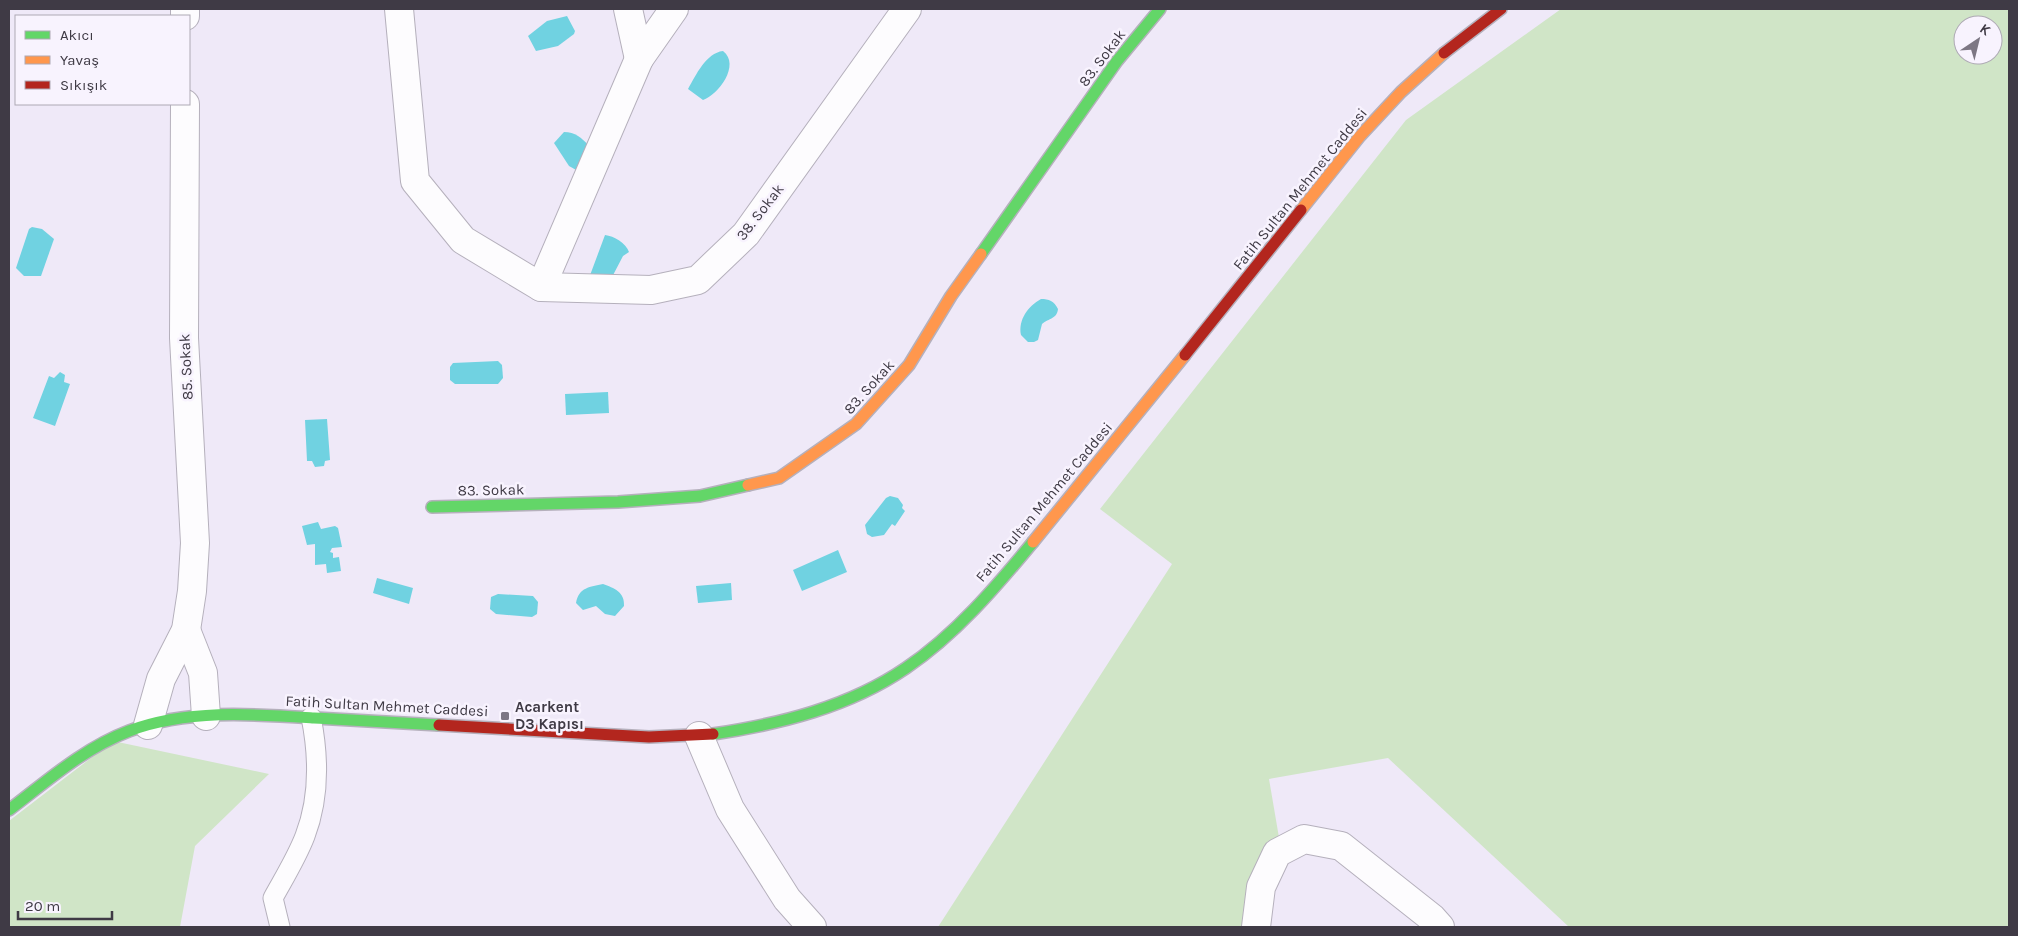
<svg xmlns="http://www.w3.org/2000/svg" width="2018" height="936" viewBox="0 0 2018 936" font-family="Karla,sans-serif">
	<rect width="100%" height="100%" fill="#efe9f8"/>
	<!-- green -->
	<g fill="#d0e5c7" fill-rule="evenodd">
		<path d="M 1561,9 L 2009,9 L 2009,927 L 1569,927 L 1388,758 L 1269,779 L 1284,867 L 1257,927 L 938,927 L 1172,564 L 1100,509 L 1406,120 ZM 1963,25 L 1993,25 L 1993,55 L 1963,55 Z"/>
		<path d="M 113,741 L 269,774 L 195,846 L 180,927 L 9,927 L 9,821 Z"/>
	</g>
	<!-- water -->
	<g fill="#70d2e1">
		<path d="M 567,16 L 575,31 L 574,34 L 558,46 L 536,51 L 528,36 L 547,21 Z"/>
		<path d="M 723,51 C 741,65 718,95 703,100 L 688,89 C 696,75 706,53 723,51 Z"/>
		<path d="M 564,132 C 575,132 582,138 589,146 L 578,171 L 569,166 L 554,143 Z"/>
		<path d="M 32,227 L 42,229 L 54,239 L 41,276 L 24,276 L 16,268 L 29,229 Z"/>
		<path d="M 605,235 C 614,236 626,243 629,252 L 623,256 L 611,279 L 589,278 Z"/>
		<path d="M 1041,299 C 1049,299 1054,301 1058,309 C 1057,319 1049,318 1042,324 L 1038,340 L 1034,342 L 1028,342 L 1021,335 C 1018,320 1028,306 1041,299 Z"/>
		<path d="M 498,361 L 502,365 L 503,378 L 498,384 L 455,384 L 450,380 L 450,367 L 453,363 Z"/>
		<path d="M 60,372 L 65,375 L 64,382 L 70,384 L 55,426 L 33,418 L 49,376 L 54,378 Z"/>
		<path d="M 608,392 L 609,413 L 566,415 L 565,394 Z"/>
		<path d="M 327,419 L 330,460 L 325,461 L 324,466 L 315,467 L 312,461 L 307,461 L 305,420 Z"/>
		<path d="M 890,496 L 898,498 L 903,505 L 902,508 L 905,511 L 895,526 L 892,524 L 884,535 L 872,537 L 867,534 L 865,525 L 886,498 Z"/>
		<path d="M 318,522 L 321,529 L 335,526 L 338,528 L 342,547 L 332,548 L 330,552 L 333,553 L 333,558 L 339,557 L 341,571 L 327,573 L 326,564 L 315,565 L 315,544 L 307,545 L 302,526 Z"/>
		<path d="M 838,550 L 847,572 L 802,591 L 793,570 Z"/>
		<path d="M 377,578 L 413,588 L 409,604 L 373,593 Z"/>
		<path d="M 731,583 L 732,600 L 698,603 L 696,586 Z"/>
		<path d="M 603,584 C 614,588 625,592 624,606 L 615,616 L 605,614 L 596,606 L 583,610 L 576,603 C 579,587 590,587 603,584 Z"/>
		<path d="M 498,594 L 533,596 L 538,602 L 537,614 L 532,617 L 496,614 L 490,609 L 491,597 Z"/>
	</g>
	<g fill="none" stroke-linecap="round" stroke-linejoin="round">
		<defs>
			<path id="lane" d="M 280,927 L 273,898 C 284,878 297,857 305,836 C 320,797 319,757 311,717"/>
			<g id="street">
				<path d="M 399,9 L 415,181 L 463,240 L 541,287 L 651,290 L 698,280 L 746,234 L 907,9"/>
				<path d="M 628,9 L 639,59 L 674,9"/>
				<path d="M 185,16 L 185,9"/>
				<path d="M 541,287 L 639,59"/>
				<path d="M 186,630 L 203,673 L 206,716"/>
				<path d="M 148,725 L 161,679 L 186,630 L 192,591 L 195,543 L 184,338 L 185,104"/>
				<path d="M 699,736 L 730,809 L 787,899 L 812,927"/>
				<path d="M 1256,927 L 1261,887 L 1277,853 L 1304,839 L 1341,846 L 1432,918 L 1440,927"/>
			</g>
			<g id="fast">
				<path d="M 981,254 L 1117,61 L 1160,9"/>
				<path d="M 432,507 L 618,502 L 700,496 L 748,485"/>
				<path d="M 713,734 C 780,724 849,707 906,668 C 955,635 996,587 1033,542"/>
				<path d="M 9,810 C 47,781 84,748 129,731 C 187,709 254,714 314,718 C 356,720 398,723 439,725"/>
			</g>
			<g id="slow">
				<path d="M 1301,210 L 1360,136 L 1401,92 L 1444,53"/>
				<path d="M 748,485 L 779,478 L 856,424 L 909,365 L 951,296 L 981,254"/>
				<path d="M 1033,542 L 1185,355"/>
			</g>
			<g id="jam">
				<path d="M 1444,53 L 1501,9"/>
				<path d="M 1185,355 L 1301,210"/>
				<path d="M 439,725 L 649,737 L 713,734"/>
			</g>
		</defs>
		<!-- lane casing -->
		<use href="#lane" stroke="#b5b0bc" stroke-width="21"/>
		<!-- street casing -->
		<use href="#street" stroke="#b5b0bc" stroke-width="30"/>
		<!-- fast casing -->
		<use href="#fast" stroke="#b5b0bc" stroke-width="14"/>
		<!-- slow casing -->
		<use href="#slow" stroke="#b5b0bc" stroke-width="14"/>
		<!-- jam casing -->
		<use href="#jam" stroke="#b5b0bc" stroke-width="14"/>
		<!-- lane -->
		<use href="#lane" stroke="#fdfcfe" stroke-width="19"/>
		<!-- street -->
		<use href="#street" stroke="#fdfcfe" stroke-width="28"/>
		<!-- fast -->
		<use href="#fast" stroke="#63d668" stroke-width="11"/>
		<!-- slow -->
		<use href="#slow" stroke="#ff974d" stroke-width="11"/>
		<!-- jam -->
		<use href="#jam" stroke="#b3261e" stroke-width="11"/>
	</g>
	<!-- markers -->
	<rect fill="#7d7784" stroke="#f8f3fe" stroke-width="2" x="500" y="711" width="10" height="10" rx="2.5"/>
	<g text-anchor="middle" stroke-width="5" stroke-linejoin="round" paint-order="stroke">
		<!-- street labels -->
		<g font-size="15" fill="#3f3a45" stroke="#f8f3fe">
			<text transform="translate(1102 58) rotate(-53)" y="5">83. Sokak</text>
			<text transform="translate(1300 189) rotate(-51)" y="5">Fatih Sultan Mehmet Caddesi</text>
			<text transform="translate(760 212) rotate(-52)" y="5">38. Sokak</text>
			<text transform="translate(186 367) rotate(-93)" y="5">85. Sokak</text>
			<text transform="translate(869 387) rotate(-48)" y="5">83. Sokak</text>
			<text transform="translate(491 490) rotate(-1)" y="5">83. Sokak</text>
			<text transform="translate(1044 502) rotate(-50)" y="5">Fatih Sultan Mehmet Caddesi</text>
			<text transform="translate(387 706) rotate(3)" y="5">Fatih Sultan Mehmet Caddesi</text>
		</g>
		<!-- poi labels -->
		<g font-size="15" font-weight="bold" fill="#3f3a45" stroke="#f8f3fe" text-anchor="start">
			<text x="515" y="712">Acarkent<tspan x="515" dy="17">D3 Kapısı</tspan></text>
		</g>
	</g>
	<!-- border -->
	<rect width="2018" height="936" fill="none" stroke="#3f3a45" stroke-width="20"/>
	<!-- legend -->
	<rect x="15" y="15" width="175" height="90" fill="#f8f3fe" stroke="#aea9b4"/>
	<rect x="25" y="31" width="25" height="8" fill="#63d668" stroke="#aea9b4"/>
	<text x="60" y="40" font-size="15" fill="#3f3a45">Akıcı</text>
	<rect x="25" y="56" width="25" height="8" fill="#ff974d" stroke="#aea9b4"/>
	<text x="60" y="65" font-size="15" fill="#3f3a45">Yavaş</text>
	<rect x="25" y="81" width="25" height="8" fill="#b3261e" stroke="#aea9b4"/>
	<text x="60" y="90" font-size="15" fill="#3f3a45">Sıkışık</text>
	<!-- north arrow -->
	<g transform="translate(1978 40) rotate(35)"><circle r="24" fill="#f8f3fe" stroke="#aea9b4"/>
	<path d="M0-4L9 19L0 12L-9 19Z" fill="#7d7784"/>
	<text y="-8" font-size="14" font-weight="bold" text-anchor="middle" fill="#3f3a45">K</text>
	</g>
	<!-- scale -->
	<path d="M18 911v8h94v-8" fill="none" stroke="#3f3a45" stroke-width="2.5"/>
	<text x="25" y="911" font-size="15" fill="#3f3a45" stroke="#f8f3fe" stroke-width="4" paint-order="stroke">20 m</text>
</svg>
